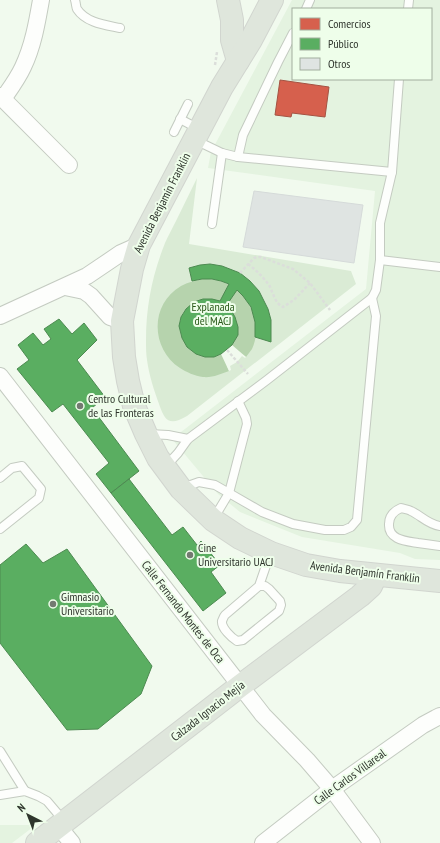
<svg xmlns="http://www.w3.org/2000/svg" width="440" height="843" viewBox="0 0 440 843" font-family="'PT Sans Narrow',sans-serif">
	<rect width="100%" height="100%" fill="#f1faee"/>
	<!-- built -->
	<g fill="#e4f3e0" fill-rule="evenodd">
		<path d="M 292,0 L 440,0 L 440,560 L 415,559 L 400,553 L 302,537 L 240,512 L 218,494 L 172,439 L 366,289 L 375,191 L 208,168 L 211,152 ZM 293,9 L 431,9 L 431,79 L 293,79 Z"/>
		<path d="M 0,825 L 33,825 L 33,827 L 12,843 L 0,843 Z"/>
	</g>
	<!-- green -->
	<path fill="#daebd5" d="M 197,178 L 189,244 L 351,271 L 356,284 L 187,416 C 170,426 165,422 159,404 C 154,390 149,375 147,360 C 146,354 146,347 146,341 C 146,306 152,276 165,243 C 168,236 172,229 176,221 C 183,207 190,192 197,178 Z"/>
	<!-- water -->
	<path fill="#b6d3ad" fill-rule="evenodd" d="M 202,279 C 208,279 214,279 220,281 C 248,289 264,323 252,349 C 250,352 248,354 246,357 L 242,354 L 227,366 L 229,371 C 221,374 212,378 203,377 C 195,376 186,372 180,368 C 150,348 150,304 181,286 C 188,282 195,281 202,279 ZM 203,299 C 212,299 226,301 231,310 C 233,314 236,330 238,335 C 233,344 224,358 212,356 C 209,355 204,353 201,352 C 196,350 190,349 187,345 C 183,341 181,336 180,331 C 177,314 188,304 203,299 Z"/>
	<!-- pier -->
	<path fill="#f1faee" d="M 232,345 L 246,357 L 245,358 L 242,356 L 237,362 L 230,366 L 231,370 L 229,371 L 221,354 Z"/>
	<!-- shops -->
	<path fill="#d6604d" stroke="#a45343" d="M 280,80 L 329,87 L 325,117 L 292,113 L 291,117 L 275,115 Z"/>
	<!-- public -->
	<g fill="#5aae61" stroke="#4d8a51">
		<path d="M 210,264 L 222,266 L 240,273 L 250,281 L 259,291 L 268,309 L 271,320 L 271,342 L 255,337 L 255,322 L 251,307 L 243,296 L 237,290 L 226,306 L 231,310 L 235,317 L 238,327 L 238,335 L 232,345 L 221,354 L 214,357 L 205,357 L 196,354 L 187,347 L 182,338 L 179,326 L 181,317 L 186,309 L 194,302 L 203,299 L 212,299 L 220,301 L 229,284 L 221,281 L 212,279 L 202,279 L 192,281 L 189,268 L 200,265 Z"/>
		<path d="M 59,319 L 72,334 L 84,323 L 97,340 L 77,360 L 105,397 L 92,408 L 139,471 L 111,493 L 96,474 L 109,463 L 63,404 L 52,412 L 17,369 L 29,360 L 18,345 L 33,333 L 43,345 L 51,339 L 44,329 Z"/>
		<path d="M 129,479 L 172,535 L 183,527 L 197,545 L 201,541 L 220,565 L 211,572 L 226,593 L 203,611 L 111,493 Z"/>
		<path d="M 26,544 L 43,563 L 67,549 L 152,666 L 141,694 L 98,729 L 67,730 L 0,643 L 0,565 Z"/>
	</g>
	<!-- building -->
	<path fill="#dfe4e2" stroke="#d5dad9" d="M 254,191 L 363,205 L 354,263 L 243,247 Z"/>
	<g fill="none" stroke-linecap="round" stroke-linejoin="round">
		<defs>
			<g id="service">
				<path d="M 75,0 C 76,3 76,7 77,9 C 86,23 106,25 120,28"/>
				<path d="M 306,9 L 310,0"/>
				<path d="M 408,9 L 409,0"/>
				<path d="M 180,119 L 199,129"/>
				<path d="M 174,132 L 188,104"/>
				<path d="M 195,140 L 222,153 L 238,157 L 392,172"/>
				<path d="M 238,157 L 243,135 L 278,62 L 293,33"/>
				<path d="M 212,224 L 222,153"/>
				<path d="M 380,260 L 440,267"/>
				<path d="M 149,434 L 168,435 L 188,439"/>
				<path d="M 166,466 L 178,453 L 188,439 L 267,380 L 372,298 L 376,290 L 380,260 L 380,223 L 392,172 L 399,79"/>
				<path d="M 0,478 L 12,468 L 22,466 L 41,489 L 39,498 L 0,529"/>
				<path d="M 182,488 L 199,482 L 215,485 L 229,493 L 247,424 L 246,418 L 238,401"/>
				<path d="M 214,518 L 229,493 L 262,512 L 293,524 L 325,530 L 344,530 L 351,527 L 357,520 L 376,316 L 372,298"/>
				<path d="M 440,526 C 427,524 422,516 411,511 C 408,509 404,509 401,508 C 394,511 389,516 389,524 C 388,540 406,541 418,543 C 425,544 433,545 440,546"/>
				<path d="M 259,586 L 265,586 L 269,589 L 280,601 L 281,605 L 279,611 L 243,640 L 237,641 C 232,638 221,628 222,621 C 223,619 224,616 225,615 L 259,586 L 270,554"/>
				<path d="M 0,751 L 25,791"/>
				<path d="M 0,795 L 25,791 L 38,796 L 47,801 L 64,821"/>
			</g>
			<g id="minor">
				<path d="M 0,96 L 69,165"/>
				<path d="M 3,99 C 10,89 18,78 23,67 C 33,46 37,23 41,0"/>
				<path d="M 65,287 L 84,291 L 91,296 L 110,317 L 122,321"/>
				<path d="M 0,316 L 87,276 L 121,253 L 139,245"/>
				<path d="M 0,376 L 263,715 L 307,760 L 332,789 L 372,843"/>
				<path d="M 58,826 L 72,843"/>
				<path d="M 263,843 L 332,789 L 423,725 L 436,718 L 440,716"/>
			</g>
			<g id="primary">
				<path d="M 228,0 L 232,20 L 232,40 L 238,61"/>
				<path d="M 272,0 L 251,40 L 222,87 L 139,245 L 132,269 L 122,321 L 124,357 L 128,381 L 134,406 L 146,434 L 158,458 L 181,489 L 213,520 L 240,538 L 271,553 L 306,565 L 340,571 L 440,581"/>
				<path d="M 37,843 L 240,686 L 360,596 L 371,586 L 376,575"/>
			</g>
		</defs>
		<!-- service casing -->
		<use href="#service" stroke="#c4cbc1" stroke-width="10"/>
		<!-- minor casing -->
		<use href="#minor" stroke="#c4cbc1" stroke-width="18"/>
		<!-- primary casing -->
		<use href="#primary" stroke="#d1d5cf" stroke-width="24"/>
		<!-- path -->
		<g stroke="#dbdeda" stroke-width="2.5" stroke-dasharray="3 2" stroke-linecap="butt">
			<path d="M 215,65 L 217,52"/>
			<path d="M 248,264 C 256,270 263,277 269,285 C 273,292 275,304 283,307 L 294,300 L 310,283"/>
			<path d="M 240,273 L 254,258 L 257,257 L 261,257 L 293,269 L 310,283 L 330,310"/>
			<path d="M 227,350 L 248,374"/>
		</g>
		<!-- service -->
		<use href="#service" stroke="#fdfefc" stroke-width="8"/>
		<!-- minor -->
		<use href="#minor" stroke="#fdfefc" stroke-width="16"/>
		<!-- primary -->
		<use href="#primary" stroke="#dfe6dc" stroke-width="22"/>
	</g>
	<!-- markers -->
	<g fill="#737a71" stroke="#eefeea" stroke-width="1.5">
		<circle cx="80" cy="406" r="4"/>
		<circle cx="190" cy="555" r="4"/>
		<circle cx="53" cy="604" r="4"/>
	</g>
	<g text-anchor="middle" stroke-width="4" stroke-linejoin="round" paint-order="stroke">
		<!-- street labels -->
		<g font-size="12" fill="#2f352d" stroke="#eefeea">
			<text transform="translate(162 203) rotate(-63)" y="4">Avenida Benjamín Franklin</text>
			<text transform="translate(365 572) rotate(7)" y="4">Avenida Benjamín Franklin</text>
			<text transform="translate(183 612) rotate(52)" y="4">Calle Fernando Montes de Oca</text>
			<text transform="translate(208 711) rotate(-38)" y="4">Calzada Ignacio Mejía</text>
			<text transform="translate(350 777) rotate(-36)" y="4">Calle Carlos Villareal</text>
		</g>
		<!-- park labels -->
		<g font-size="12" fill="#2a5a1a" stroke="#eefeea">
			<text x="213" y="311">Explanada<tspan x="213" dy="14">del MACJ</tspan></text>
		</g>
		<!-- poi labels -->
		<g font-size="12" fill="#2f352d" stroke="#eefeea" text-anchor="start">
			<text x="88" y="403">Centro Cultural<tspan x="88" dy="14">de las Fronteras</tspan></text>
			<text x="198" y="552">Cine<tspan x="198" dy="14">Universitario UACJ</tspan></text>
			<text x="61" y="601">Gimnasio<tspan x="61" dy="14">Universitario</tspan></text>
		</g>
	</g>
	<!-- legend -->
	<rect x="292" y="8" width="140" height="72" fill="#eefeea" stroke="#a2ae9e"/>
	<rect x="300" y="18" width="20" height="12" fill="#d6604d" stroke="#a2ae9e"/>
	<text x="328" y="28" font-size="12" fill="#2f352d">Comercios</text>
	<rect x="300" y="38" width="20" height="12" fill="#5aae61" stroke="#a2ae9e"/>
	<text x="328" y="48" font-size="12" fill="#2f352d">Público</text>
	<rect x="300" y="58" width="20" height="12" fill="#dfe4e2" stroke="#a2ae9e"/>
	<text x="328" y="68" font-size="12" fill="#2f352d">Otros</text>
	<!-- north arrow -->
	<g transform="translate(28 815) rotate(318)" stroke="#eefeea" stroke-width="3" paint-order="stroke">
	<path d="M0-3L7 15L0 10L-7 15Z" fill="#2f352d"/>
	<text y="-6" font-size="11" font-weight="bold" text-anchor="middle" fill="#2f352d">N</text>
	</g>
</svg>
